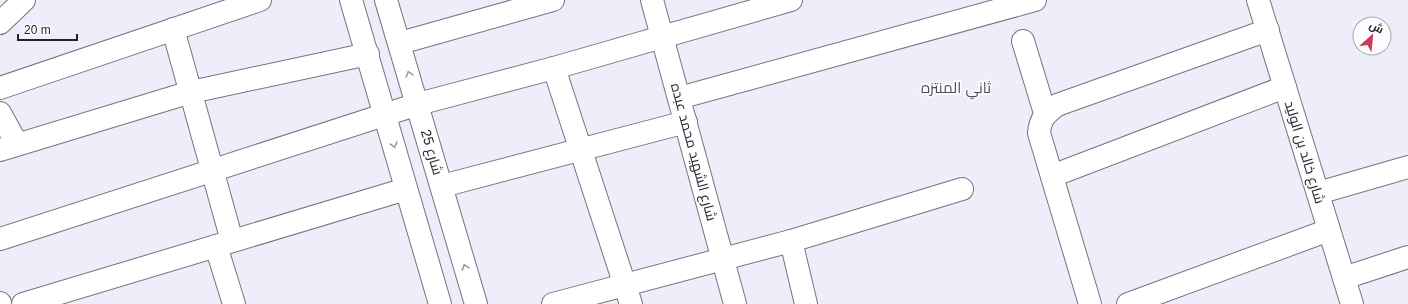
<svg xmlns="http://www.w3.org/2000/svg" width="1408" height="304" viewBox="0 0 1408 304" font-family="Arial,Cairo,sans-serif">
	<rect width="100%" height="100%" fill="#edeefa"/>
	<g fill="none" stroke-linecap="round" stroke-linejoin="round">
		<defs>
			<g id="minor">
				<path d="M 351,0 L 440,304"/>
				<path d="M 386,0 L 476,304"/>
				<path d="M 652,0 L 735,304"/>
				<path d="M 1258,0 L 1352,304"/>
				<path d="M 0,23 L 24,0"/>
				<path d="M 173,29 L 232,241"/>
				<path d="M 1023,41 L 1045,113"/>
				<path d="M 400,43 L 553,0"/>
				<path d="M 554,68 L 631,304"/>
				<path d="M 0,88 L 260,0"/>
				<path d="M 679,98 L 1035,0"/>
				<path d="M 0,113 L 17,144"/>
				<path d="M 0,150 L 191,92 L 368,54"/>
				<path d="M 1052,176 L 1285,87"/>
				<path d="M 442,186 L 686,122"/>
				<path d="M 1318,193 L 1408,167"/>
				<path d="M 0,239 L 418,104 L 554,68 L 791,0"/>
				<path d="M 791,241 L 806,304"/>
				<path d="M 216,246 L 234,304"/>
				<path d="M 1344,278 L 1408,257"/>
				<path d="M 0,303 L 0,304"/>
				<path d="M 23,304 L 406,189"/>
				<path d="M 553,304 L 791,241 L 962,189"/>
				<path d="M 1090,304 L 1039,133 C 1040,119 1046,113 1057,105 L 1268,30"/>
				<path d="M 1128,304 L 1329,230"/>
			</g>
		</defs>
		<!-- minor casing -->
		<use href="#minor" stroke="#73747f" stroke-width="24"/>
		<!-- minor -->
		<use href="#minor" stroke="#fff" stroke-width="22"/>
	</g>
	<!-- one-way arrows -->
	<defs><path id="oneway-chevron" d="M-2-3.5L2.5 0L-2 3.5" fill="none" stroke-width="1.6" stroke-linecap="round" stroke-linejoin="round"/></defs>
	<g stroke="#9c9c9f">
		<use href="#oneway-chevron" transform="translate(409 74) rotate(-107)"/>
		<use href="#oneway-chevron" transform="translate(394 145) rotate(75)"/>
		<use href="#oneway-chevron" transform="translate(465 267) rotate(-106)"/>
	</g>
	<g text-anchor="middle" stroke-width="3.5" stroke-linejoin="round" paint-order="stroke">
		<!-- street labels -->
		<g font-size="14" fill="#242429" stroke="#fcfcfe">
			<text transform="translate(432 152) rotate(74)" y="5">شارع 25</text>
			<text transform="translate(694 152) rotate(75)" y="5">شارع الشهيد محمد عبده</text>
			<text transform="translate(1305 152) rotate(73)" y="5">شارع خالد بن الوليد</text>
		</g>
		<!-- neighbourhood labels -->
		<g font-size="15" fill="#4e4e58" stroke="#fcfcfe">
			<text x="956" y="93">ثاني المنتزه</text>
		</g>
	</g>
	<!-- north arrow -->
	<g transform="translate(1372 36) rotate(27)"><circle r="19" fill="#fcfcfe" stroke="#a6a6a9"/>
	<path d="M0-3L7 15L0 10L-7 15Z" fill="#cc3c5a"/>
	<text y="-6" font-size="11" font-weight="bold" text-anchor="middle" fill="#242429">ش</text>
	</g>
	<!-- scale -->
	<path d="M18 34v6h59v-6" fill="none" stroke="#242429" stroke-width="2"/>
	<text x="24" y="34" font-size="12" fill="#242429" stroke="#fcfcfe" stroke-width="3" paint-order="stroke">20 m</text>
</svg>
